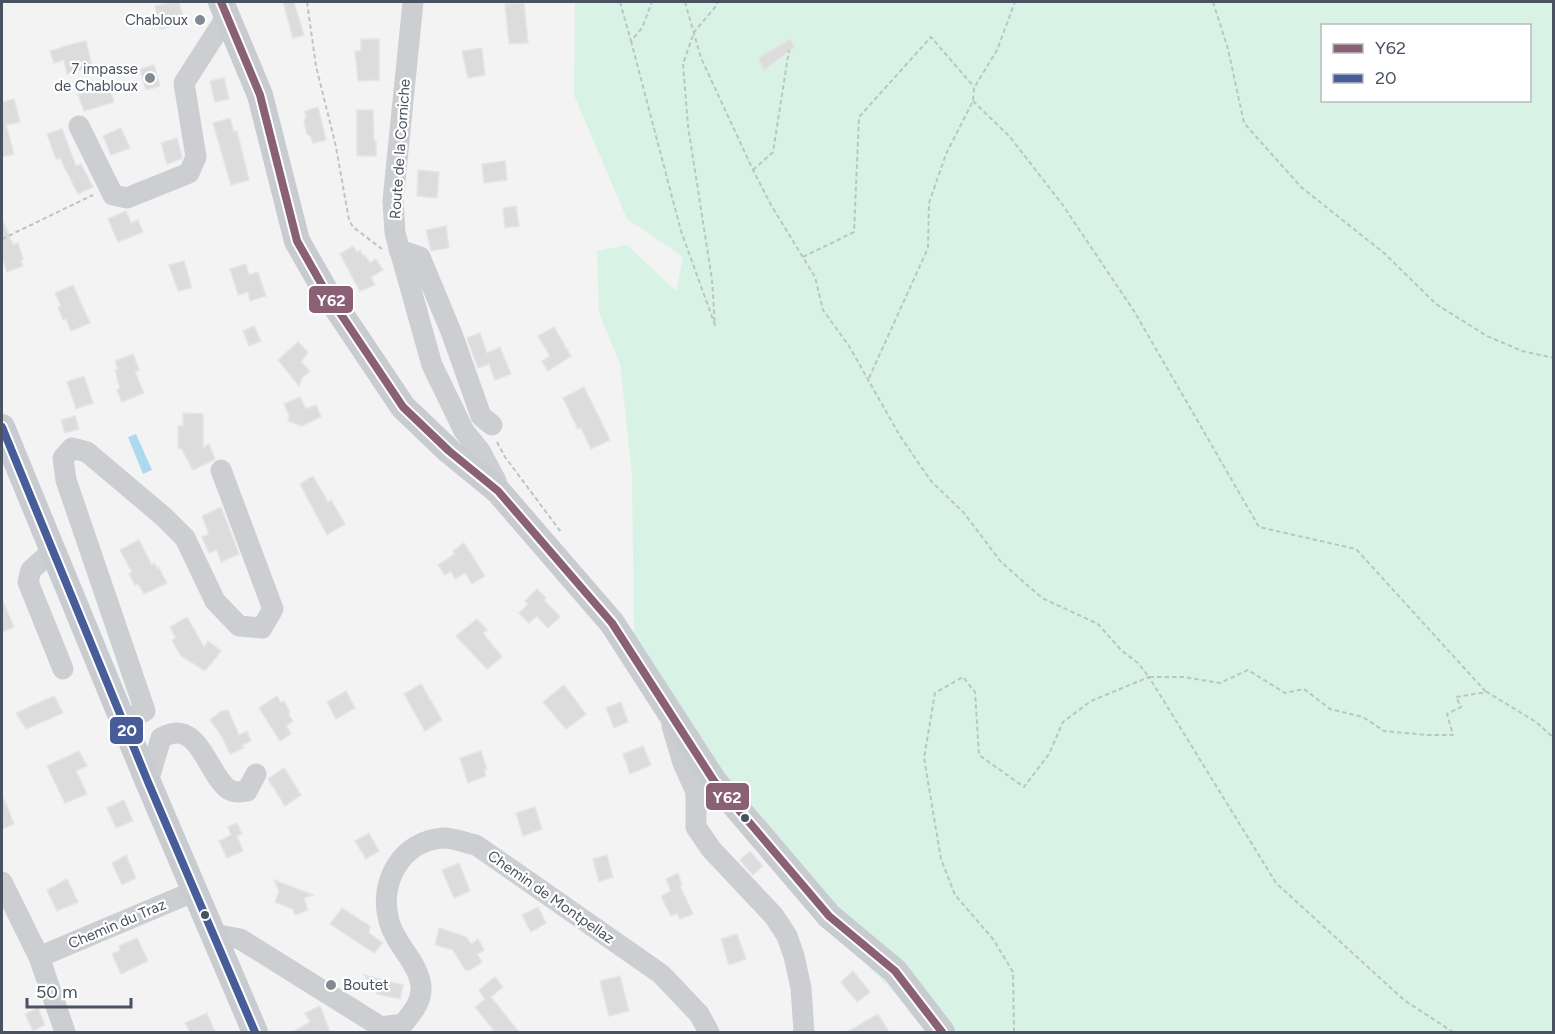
<svg xmlns="http://www.w3.org/2000/svg" width="1555" height="1034" viewBox="0 0 1555 1034" font-family="Figtree,sans-serif">
	<rect width="100%" height="100%" fill="#f3f3f3"/>
	<!-- green -->
	<path fill="#d8f2e5" fill-rule="evenodd" d="M 575,2 L 1553,2 L 1553,1032 L 926,1032 L 892,990 L 791,889 L 634,634 L 632,474 L 620,364 L 599,313 L 597,251 L 627,245 L 676,291 L 683,257 L 627,219 L 574,95 ZM 1322,26 L 1530,26 L 1530,100 L 1322,100 Z"/>
	<!-- water -->
	<path fill="#add9f0" d="M 136,434 L 152,470 L 143,474 L 128,437 Z"/>
	<!-- building -->
	<g fill="#dcdcdd" stroke="#e4e5e6" stroke-width="1.5">
		<path d="M 174,2 L 179,2 L 185,23 L 160,29 L 155,6 Z"/>
		<path d="M 283,2 L 294,2 L 304,35 L 293,38 Z"/>
		<path d="M 524,3 L 528,43 L 509,44 L 505,4 Z"/>
		<path d="M 361,39 L 379,39 L 379,80 L 358,81 L 355,51 L 361,51 Z"/>
		<path d="M 790,39 L 795,47 L 764,70 L 758,58 Z"/>
		<path d="M 86,41 L 92,66 L 67,74 L 64,60 L 54,63 L 50,51 L 61,48 L 61,47 Z"/>
		<path d="M 482,48 L 485,75 L 468,78 L 462,51 Z"/>
		<path d="M 154,65 L 160,86 L 146,90 L 140,69 Z"/>
		<path d="M 224,78 L 229,99 L 215,102 L 210,81 Z"/>
		<path d="M 109,84 L 114,102 L 84,111 L 78,94 Z"/>
		<path d="M 14,99 L 20,122 L 6,125 L 14,154 L 2,157 L 2,102 Z"/>
		<path d="M 318,107 L 326,140 L 313,143 L 311,137 L 307,134 L 304,121 L 306,117 L 305,111 Z"/>
		<path d="M 357,110 L 373,110 L 374,141 L 376,141 L 376,156 L 357,156 Z"/>
		<path d="M 230,118 L 234,132 L 237,131 L 249,180 L 231,185 L 213,123 Z"/>
		<path d="M 121,128 L 130,148 L 111,155 L 103,136 Z"/>
		<path d="M 62,129 L 76,166 L 81,164 L 93,187 L 78,194 L 60,158 L 56,159 L 47,134 Z"/>
		<path d="M 177,138 L 182,157 L 181,159 L 167,164 L 161,143 Z"/>
		<path d="M 505,161 L 507,180 L 484,183 L 482,164 Z"/>
		<path d="M 418,170 L 439,172 L 437,198 L 417,196 Z"/>
		<path d="M 516,206 L 519,226 L 505,228 L 503,208 Z"/>
		<path d="M 126,211 L 131,223 L 138,220 L 143,232 L 118,242 L 108,219 Z"/>
		<path d="M 2,218 L 13,245 L 18,243 L 23,259 L 21,260 L 23,266 L 7,272 L 2,257 Z"/>
		<path d="M 446,226 L 449,248 L 431,251 L 426,230 Z"/>
		<path d="M 353,246 L 357,252 L 360,250 L 363,256 L 365,255 L 370,263 L 376,259 L 383,270 L 371,277 L 375,285 L 360,291 L 340,254 Z"/>
		<path d="M 184,261 L 192,288 L 178,291 L 169,265 Z"/>
		<path d="M 246,264 L 249,275 L 258,272 L 266,296 L 250,301 L 248,292 L 238,295 L 230,269 Z"/>
		<path d="M 73,285 L 90,323 L 71,331 L 66,319 L 63,320 L 58,307 L 61,306 L 55,293 Z"/>
		<path d="M 254,326 L 261,341 L 249,346 L 243,331 Z"/>
		<path d="M 554,327 L 571,356 L 548,371 L 542,361 L 550,356 L 538,336 Z"/>
		<path d="M 480,333 L 487,353 L 500,347 L 511,374 L 495,380 L 489,364 L 478,368 L 467,338 Z"/>
		<path d="M 298,342 L 308,352 L 301,362 L 310,371 L 302,378 L 299,386 L 278,360 Z"/>
		<path d="M 133,354 L 139,370 L 135,372 L 144,393 L 122,402 L 117,390 L 120,388 L 115,370 L 118,369 L 115,361 Z"/>
		<path d="M 84,376 L 93,403 L 76,409 L 67,382 Z"/>
		<path d="M 584,387 L 610,440 L 591,449 L 581,428 L 578,429 L 563,398 Z"/>
		<path d="M 300,397 L 306,409 L 316,405 L 321,417 L 302,426 L 288,421 L 289,415 L 284,404 Z"/>
		<path d="M 183,413 L 203,414 L 203,448 L 209,444 L 215,459 L 193,470 L 181,448 L 178,449 L 178,426 L 183,426 Z"/>
		<path d="M 75,416 L 79,429 L 65,433 L 61,420 Z"/>
		<path d="M 313,476 L 328,502 L 331,500 L 345,524 L 327,535 L 300,484 Z"/>
		<path d="M 221,507 L 239,554 L 221,562 L 217,550 L 209,553 L 202,537 L 209,534 L 202,516 Z"/>
		<path d="M 139,540 L 152,565 L 154,563 L 158,569 L 159,568 L 167,583 L 144,594 L 138,584 L 135,585 L 129,574 L 132,572 L 120,550 Z"/>
		<path d="M 464,543 L 485,576 L 472,584 L 465,573 L 455,579 L 451,571 L 445,575 L 438,565 L 455,554 L 453,551 Z"/>
		<path d="M 537,589 L 546,598 L 544,600 L 560,617 L 548,628 L 537,616 L 529,623 L 519,613 L 528,604 L 525,601 Z"/>
		<path d="M 2,599 L 14,627 L 2,632 Z"/>
		<path d="M 187,617 L 204,647 L 208,641 L 221,651 L 205,671 L 181,656 L 172,640 L 176,638 L 170,627 Z"/>
		<path d="M 477,619 L 487,630 L 483,633 L 502,657 L 487,669 L 456,636 Z"/>
		<path d="M 421,684 L 442,720 L 425,731 L 404,694 Z"/>
		<path d="M 564,685 L 586,714 L 566,729 L 543,702 Z"/>
		<path d="M 346,691 L 355,708 L 336,719 L 327,702 Z"/>
		<path d="M 54,696 L 63,713 L 26,729 L 16,713 Z"/>
		<path d="M 277,696 L 281,703 L 284,701 L 290,712 L 288,714 L 293,721 L 286,726 L 291,734 L 280,741 L 259,708 Z"/>
		<path d="M 621,702 L 628,722 L 614,728 L 606,708 Z"/>
		<path d="M 228,710 L 239,735 L 247,731 L 251,741 L 242,745 L 244,748 L 230,754 L 222,737 L 210,720 L 222,711 Z"/>
		<path d="M 643,746 L 651,765 L 630,774 L 623,754 Z"/>
		<path d="M 79,751 L 87,766 L 76,771 L 87,794 L 65,803 L 47,766 Z"/>
		<path d="M 481,751 L 487,769 L 484,769 L 486,776 L 468,783 L 460,758 Z"/>
		<path d="M 284,768 L 301,795 L 285,806 L 268,779 Z"/>
		<path d="M 2,794 L 14,824 L 2,829 Z"/>
		<path d="M 124,800 L 133,821 L 116,828 L 107,808 Z"/>
		<path d="M 535,807 L 542,829 L 523,836 L 516,813 Z"/>
		<path d="M 237,823 L 242,834 L 237,836 L 243,851 L 227,858 L 219,841 L 231,835 L 228,827 Z"/>
		<path d="M 369,833 L 379,851 L 366,859 L 355,841 Z"/>
		<path d="M 750,851 L 763,866 L 753,875 L 740,860 Z"/>
		<path d="M 126,855 L 136,878 L 122,885 L 112,863 Z"/>
		<path d="M 607,855 L 613,877 L 599,882 L 593,859 Z"/>
		<path d="M 459,863 L 470,891 L 454,898 L 442,870 Z"/>
		<path d="M 678,873 L 682,885 L 680,886 L 693,914 L 680,919 L 677,913 L 671,916 L 661,896 L 671,891 L 666,879 Z"/>
		<path d="M 67,879 L 78,902 L 57,911 L 47,890 Z"/>
		<path d="M 274,880 L 313,895 L 304,898 L 308,910 L 295,915 L 293,909 L 275,902 L 279,891 Z"/>
		<path d="M 538,907 L 546,923 L 531,932 L 522,915 Z"/>
		<path d="M 342,908 L 370,926 L 369,933 L 383,943 L 374,953 L 330,924 Z"/>
		<path d="M 439,928 L 466,937 L 471,944 L 478,939 L 484,950 L 477,954 L 482,962 L 470,970 L 465,970 L 453,950 L 435,945 Z"/>
		<path d="M 737,934 L 746,959 L 729,965 L 721,939 Z"/>
		<path d="M 137,938 L 148,961 L 121,974 L 112,954 L 120,950 L 119,946 Z"/>
		<path d="M 853,971 L 870,992 L 857,1002 L 841,982 Z"/>
		<path d="M 364,975 L 403,985 L 400,999 L 377,994 Z"/>
		<path d="M 620,976 L 629,1011 L 609,1016 L 600,981 Z"/>
		<path d="M 495,977 L 503,987 L 491,997 L 519,1032 L 495,1032 L 475,1007 L 485,999 L 479,990 Z"/>
		<path d="M 320,1006 L 330,1032 L 293,1032 L 310,1022 L 305,1013 Z"/>
		<path d="M 38,1008 L 45,1025 L 33,1031 L 25,1014 Z"/>
		<path d="M 207,1013 L 215,1032 L 190,1032 L 185,1023 Z"/>
		<path d="M 878,1014 L 889,1032 L 847,1032 Z"/>
	</g>
	<g fill="none" stroke-linecap="round" stroke-linejoin="round">
		<!-- path -->
		<g stroke="#bac6c4" stroke-width="2" stroke-dasharray="4.5 3" stroke-linecap="butt">
			<path d="M 307,2 L 316,66 L 336,147 L 349,220 L 353,227 L 382,249"/>
			<path d="M 620,2 L 631,41 L 642,28 L 652,2"/>
			<path d="M 685,2 L 701,58 L 753,170 L 771,205 L 815,277 L 823,310 L 849,346 L 900,436 L 931,481 L 964,513 L 1001,562 L 1042,598 L 1098,624 L 1121,650 L 1138,663 L 1149,677 L 1184,677 L 1220,683 L 1248,670 L 1285,693 L 1304,689 L 1330,709 L 1363,717 L 1384,731 L 1427,735 L 1453,735 L 1447,714 L 1461,707 L 1456,697 L 1487,692 L 1536,722 L 1554,738"/>
			<path d="M 1213,2 L 1228,49 L 1244,123 L 1301,187 L 1384,253 L 1436,304 L 1487,336 L 1522,351 L 1554,358"/>
			<path d="M 631,41 L 681,231 L 715,325 L 712,280 L 688,126 L 683,64 L 694,32 L 717,5 L 717,2"/>
			<path d="M 973,101 L 1010,137 L 1062,204 L 1134,311 L 1259,527 L 1356,549 L 1486,692"/>
			<path d="M 753,170 L 773,152 L 789,50"/>
			<path d="M 2,239 L 93,195"/>
			<path d="M 803,257 L 854,232 L 859,117 L 931,37 L 974,87"/>
			<path d="M 869,378 L 928,248 L 929,203 L 946,154 L 973,101 L 974,88 L 997,50 L 1015,2"/>
			<path d="M 497,442 L 505,457 L 561,532"/>
			<path d="M 1014,1032 L 1013,972 L 993,939 L 955,895 L 941,859 L 924,758 L 935,693 L 963,677 L 975,692 L 979,755 L 1024,787 L 1049,754 L 1063,722 L 1091,701 L 1149,677 L 1276,883 L 1404,1000 L 1453,1032"/>
		</g>
		<!-- minor -->
		<g stroke="#cdced1" stroke-width="21">
			<path d="M 413,2 L 393,200 L 395,233 L 432,365 L 464,431 L 480,451 L 496,481 L 498,491"/>
			<path d="M 79,126 L 113,195 L 127,198 L 189,173 L 196,157 L 184,83 L 227,16"/>
			<path d="M 399,250 L 420,257 L 452,334 L 481,416 L 492,425"/>
			<path d="M 51,552 L 31,570 L 28,582 L 63,669"/>
			<path d="M 122,721 L 145,711 L 66,480 L 63,458 L 72,448 L 87,452 L 164,517 L 185,538 L 215,601 L 239,626 L 262,628 L 273,609 L 221,470"/>
			<path d="M 672,726 L 683,763 L 696,792 L 696,827 L 711,849 L 774,916 L 787,936 L 794,956 L 801,988 L 804,1032"/>
			<path d="M 148,782 L 161,738 C 198,716 207,773 228,789 C 234,793 240,792 247,791 L 256,774"/>
			<path d="M 2,882 L 39,957 L 65,1032"/>
			<path d="M 215,938 L 224,936 L 240,939 L 381,1027 L 403,1024 C 412,1013 422,1002 421,987 C 419,962 395,945 389,921 C 378,882 402,840 444,838 C 454,838 466,843 476,845 L 661,974 L 699,1014 L 709,1032"/>
			<path d="M 39,957 L 195,891"/>
		</g>
		<!-- major -->
		<g stroke="#c8ccd0" stroke-width="26">
			<path d="M 221,2 L 260,95 L 297,241 L 326,292 L 403,407 L 449,451 L 498,491 L 612,623 L 714,781 L 829,916 L 895,971 L 942,1032"/>
			<path d="M 2,427 L 148,782 L 255,1032"/>
		</g>
		<defs>
			<path id="bus-1" d="M 221,2 L 260,95 L 297,241 L 326,292 L 403,407 L 449,451 L 498,491 L 612,623 L 714,781 L 829,916 L 895,971 L 942,1032"/>
			<path id="bus-2" d="M 2,427 L 148,782 L 255,1032"/>
		</defs>
		<!-- bus-1 casing -->
		<use href="#bus-1" stroke="#fff" stroke-width="12"/>
		<!-- bus-2 casing -->
		<use href="#bus-2" stroke="#fff" stroke-width="12"/>
		<!-- bus-1 -->
		<use href="#bus-1" stroke="#8a6075" stroke-width="8"/>
		<!-- bus-2 -->
		<use href="#bus-2" stroke="#475d99" stroke-width="8"/>
	</g>
	<!-- markers -->
	<g fill="#848a93" stroke="#fff" stroke-width="2">
		<circle cx="200" cy="20" r="6"/>
		<circle cx="150" cy="78" r="6"/>
		<circle cx="331" cy="985" r="6"/>
	</g>
	<g fill="#495260" stroke="#fff" stroke-width="2">
		<circle cx="745" cy="818" r="5"/>
		<circle cx="205" cy="915" r="5"/>
	</g>
	<g text-anchor="middle" stroke-width="4.5" stroke-linejoin="round" paint-order="stroke">
		<!-- poi labels -->
		<g font-size="15" fill="#495260" stroke="#fff" text-anchor="end">
			<text x="188" y="25">Chabloux</text>
			<text x="138" y="74">7 impasse<tspan x="138" dy="17">de Chabloux</tspan></text>
			<text x="343" y="990" text-anchor="start">Boutet</text>
		</g>
		<!-- street labels -->
		<g font-size="15" fill="#495260" stroke="#fff">
			<text transform="translate(400 149) rotate(-86)" y="5">Route de la Corniche</text>
			<text transform="translate(551 897) rotate(35)" y="5">Chemin de Montpellaz</text>
			<text transform="translate(117 924) rotate(-23)" y="5">Chemin du Traz</text>
		</g>
	</g>
	<g stroke="#fff" stroke-width="2">
		<rect x="308" y="285" width="46" height="29" rx="6" fill="#8a6075"/>
		<rect x="109" y="716" width="35" height="29" rx="6" fill="#475d99"/>
		<rect x="705" y="782" width="45" height="29" rx="6" fill="#8a6075"/>
	</g>
	<g font-size="16" text-anchor="middle" font-weight="bold" fill="#fff">
		<text x="331" y="306">Y62</text>
		<text x="127" y="736">20</text>
		<text x="727" y="803">Y62</text>
	</g>
	<!-- border -->
	<rect width="1555" height="1034" fill="none" stroke="#495260" stroke-width="6"/>
	<!-- legend -->
	<rect x="1321" y="24" width="210" height="78" fill="#ffffff" stroke="#b6babf" stroke-width="1.5"/>
	<rect x="1333" y="44" width="30" height="9" fill="#8a6075" stroke="#b6babf" stroke-width="1.5"/>
	<text x="1375" y="54" font-size="18" fill="#495260">Y62</text>
	<rect x="1333" y="74" width="30" height="9" fill="#475d99" stroke="#b6babf" stroke-width="1.5"/>
	<text x="1375" y="84" font-size="18" fill="#495260">20</text>
	<!-- scale -->
	<path d="M27 998v9h104v-9" fill="none" stroke="#495260" stroke-width="3"/>
	<text x="36" y="998" font-size="18" fill="#495260" stroke="#ffffff" stroke-width="4.5" paint-order="stroke">50 m</text>
</svg>
